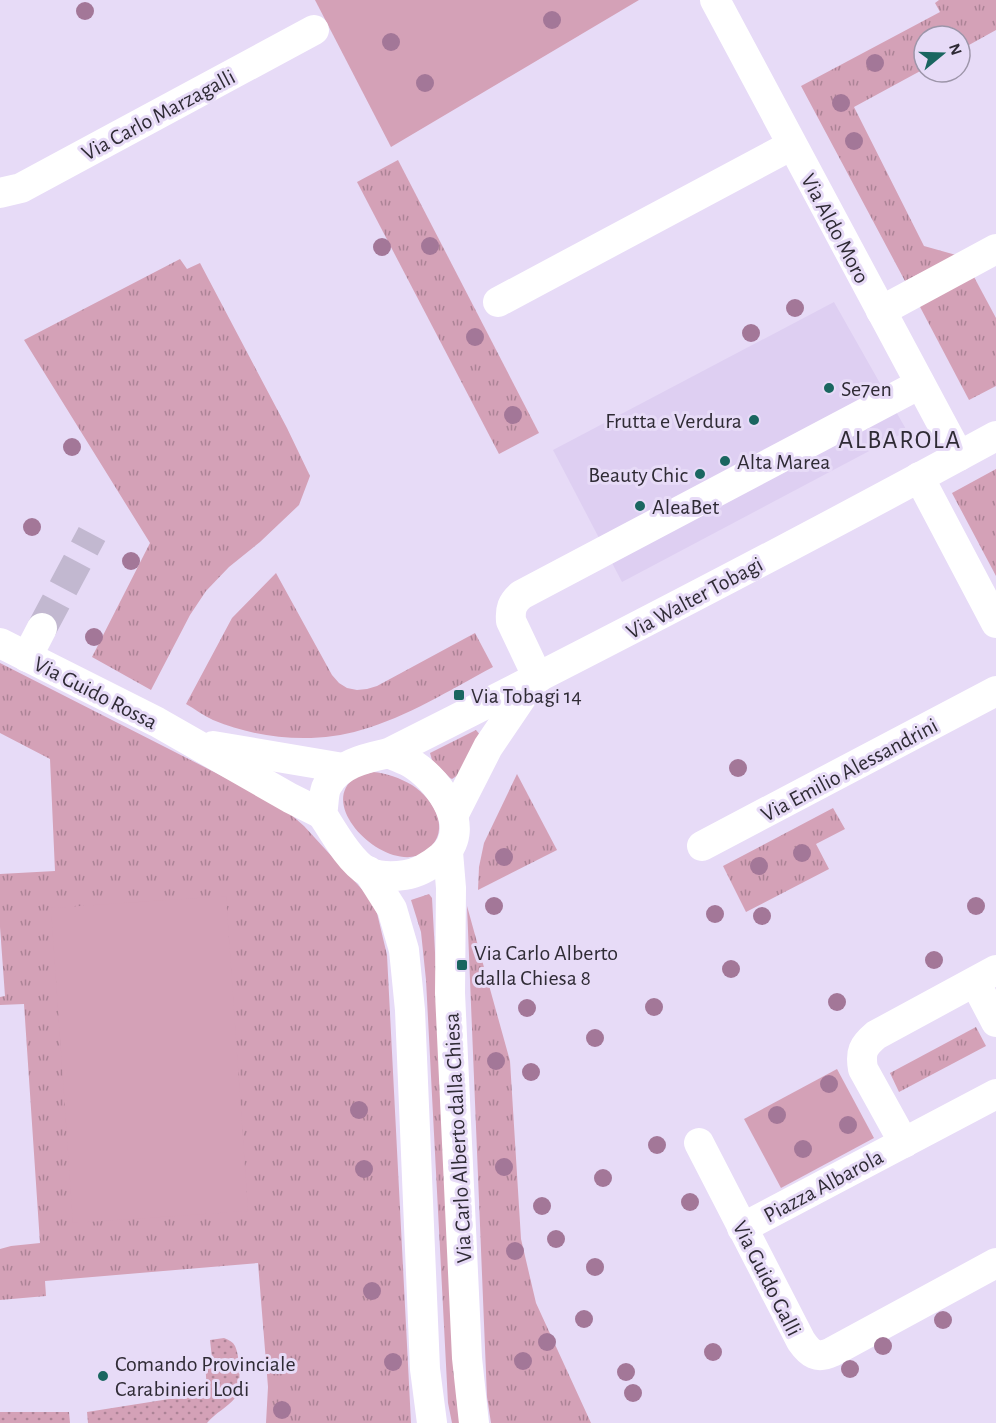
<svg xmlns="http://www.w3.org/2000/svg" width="996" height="1423" viewBox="0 0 996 1423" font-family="'Alegreya Sans',sans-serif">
	<defs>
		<pattern id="grass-tufts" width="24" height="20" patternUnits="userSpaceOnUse" patternTransform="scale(1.5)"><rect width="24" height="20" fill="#d4a1b7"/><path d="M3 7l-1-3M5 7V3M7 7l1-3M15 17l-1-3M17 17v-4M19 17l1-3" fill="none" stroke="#ac8396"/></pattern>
		<pattern id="garden-dots" width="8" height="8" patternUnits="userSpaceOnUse" patternTransform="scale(1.5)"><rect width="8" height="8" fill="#d4a1b7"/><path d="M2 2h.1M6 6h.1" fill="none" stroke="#ac8396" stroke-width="1.8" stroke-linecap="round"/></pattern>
	</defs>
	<rect width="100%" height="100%" fill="#e7dbf7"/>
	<!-- built -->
	<path fill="#decff2" d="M 834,302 L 907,431 L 622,582 L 553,450 Z"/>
	<!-- grass -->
	<g fill="url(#grass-tufts)">
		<path d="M 939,0 L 996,0 L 996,30 L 960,50 L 960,36 L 924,36 L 924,69 L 854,107 L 924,246 L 956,255 L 905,281 L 801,86 L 940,12 L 935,3 Z"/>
		<path d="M 398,160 L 539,433 L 499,454 L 357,182 Z"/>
		<path d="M 180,259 L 187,269 L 200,263 L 287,428 L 310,476 L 299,505 L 260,542 L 229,567 L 206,591 L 190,615 L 151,690 L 92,657 L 150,543 L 24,340 Z"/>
		<path d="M 974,277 L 996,318 L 996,386 L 969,400 L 919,305 Z"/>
		<path d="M 996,469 L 996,576 L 952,493 Z"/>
		<path d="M 276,573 L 332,675 L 339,683 L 347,688 L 357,690 L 367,689 L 377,686 L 475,633 L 493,667 C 450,690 407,717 361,730 C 315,744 258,739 213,720 C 204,716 195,709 186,704 L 232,618 Z"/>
		<path d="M 0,663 L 281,806 L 304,826 L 369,897 L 377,913 L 387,955 L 411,1423 L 266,1423 L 268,1387 L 258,1263 L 45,1281 L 46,1296 L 0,1300 L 0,1249 L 11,1246 L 40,1243 L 24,1004 L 0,1005 L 0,997 L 5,996 L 0,927 L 0,874 L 55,871 L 50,759 L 0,733 Z"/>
		<path d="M 476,730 L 481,736 L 458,775 L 452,779 L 450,778 L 432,760 L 430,753 Z"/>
		<path d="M 373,772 C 386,773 400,778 412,785 C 435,800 453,832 425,852 C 390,876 318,810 352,780 C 357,775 366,774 373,772 Z"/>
		<path d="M 517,774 L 557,850 L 478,890 L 479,867 L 484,843 Z"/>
		<path d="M 833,808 L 845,829 L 816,844 L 829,869 L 746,912 L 723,866 Z"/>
		<path d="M 429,894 L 432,898 L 461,1423 L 452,1423 L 448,1403 L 426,980 L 421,932 L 411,900 Z"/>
		<path d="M 467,906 L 510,1061 L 521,1239 L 536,1303 L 591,1423 L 491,1423 L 487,1397 Z"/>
		<path d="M 976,1027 L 986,1046 L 899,1092 L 890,1073 Z"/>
	</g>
	<!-- park -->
	<g fill="#d4a1b7">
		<path d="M 315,0 L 639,0 L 391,147 Z"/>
		<path d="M 226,896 L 248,1211 L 73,1223 L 51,908 Z"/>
		<path d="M 837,1069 L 874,1138 L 781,1188 L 744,1119 Z"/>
	</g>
	<!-- garden -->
	<g fill="url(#garden-dots)">
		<path d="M 224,1338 C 229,1340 233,1342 235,1346 C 240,1356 242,1389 235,1398 C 228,1407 215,1413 207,1423 L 88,1423 L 87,1412 L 207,1393 L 205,1359 L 212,1358 L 210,1340 Z"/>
		<path d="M 0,1412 L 69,1412 L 70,1423 L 0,1423 Z"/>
	</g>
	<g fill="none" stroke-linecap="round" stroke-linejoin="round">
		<!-- minor-tunnel -->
		<path stroke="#c2b8d0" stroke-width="30" stroke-dasharray="30 15" stroke-linecap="butt" d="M 42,628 L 92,534"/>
		<!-- minor -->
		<g stroke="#fff" stroke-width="30">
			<path d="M 715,0 L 959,456"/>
			<path d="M 0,193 L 21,188 L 314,30"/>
			<path d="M 498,302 L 792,145"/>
			<path d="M 881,311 L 996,249"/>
			<path d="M 919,477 L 996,623"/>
			<path d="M 0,643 L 157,722 L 290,798 L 322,814"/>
			<path d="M 27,657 L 42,628"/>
			<path d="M 538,678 L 511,621 C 510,609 512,603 521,595 L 920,384"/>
			<path d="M 213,746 L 343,768"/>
			<path d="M 389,753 C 397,757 407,760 414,765 C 441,783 474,830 441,857 C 430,866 419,873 405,875 C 392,877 380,877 368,872 C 350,862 333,831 322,814 C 324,806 323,793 327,786 C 339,763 367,758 389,753 C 593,650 796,545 996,436"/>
			<path d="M 454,814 L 488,747 L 532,682"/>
			<path d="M 702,846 L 996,691"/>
			<path d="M 448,852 L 451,888 L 450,993 L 467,1358 L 474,1423"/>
			<path d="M 368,871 L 392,909 L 404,950 L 410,1010 L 425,1369 L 432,1423"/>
			<path d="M 975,982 L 996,1022"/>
			<path d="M 699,1143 L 801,1341 C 810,1354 817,1359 832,1352 L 996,1263"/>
			<path d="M 904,1143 L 863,1069 C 860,1052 863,1046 876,1035 L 996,970"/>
			<path d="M 742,1228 L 996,1094"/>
		</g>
	</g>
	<!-- trees -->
	<g fill="#a37798">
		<circle cx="85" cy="11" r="9"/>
		<circle cx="552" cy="20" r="9"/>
		<circle cx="391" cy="42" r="9"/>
		<circle cx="875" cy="63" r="9"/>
		<circle cx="425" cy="83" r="9"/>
		<circle cx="841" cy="103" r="9"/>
		<circle cx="854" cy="141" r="9"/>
		<circle cx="430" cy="246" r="9"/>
		<circle cx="382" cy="247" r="9"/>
		<circle cx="795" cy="308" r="9"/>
		<circle cx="751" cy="333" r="9"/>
		<circle cx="475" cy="337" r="9"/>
		<circle cx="513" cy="415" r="9"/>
		<circle cx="72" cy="447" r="9"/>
		<circle cx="32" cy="527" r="9"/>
		<circle cx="131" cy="561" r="9"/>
		<circle cx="94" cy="637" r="9"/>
		<circle cx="738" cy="768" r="9"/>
		<circle cx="802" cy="853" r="9"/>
		<circle cx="504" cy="857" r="9"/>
		<circle cx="759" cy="866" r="9"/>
		<circle cx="494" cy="906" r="9"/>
		<circle cx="976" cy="906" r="9"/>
		<circle cx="715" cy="914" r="9"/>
		<circle cx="762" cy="916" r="9"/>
		<circle cx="934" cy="960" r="9"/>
		<circle cx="731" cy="969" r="9"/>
		<circle cx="837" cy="1002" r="9"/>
		<circle cx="654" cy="1007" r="9"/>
		<circle cx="527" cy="1008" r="9"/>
		<circle cx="595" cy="1038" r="9"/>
		<circle cx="496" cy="1061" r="9"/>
		<circle cx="531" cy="1072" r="9"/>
		<circle cx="829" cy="1084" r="9"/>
		<circle cx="359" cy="1110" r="9"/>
		<circle cx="777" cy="1115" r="9"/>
		<circle cx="848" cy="1125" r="9"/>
		<circle cx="657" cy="1145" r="9"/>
		<circle cx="803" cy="1149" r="9"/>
		<circle cx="504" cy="1167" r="9"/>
		<circle cx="364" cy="1169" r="9"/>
		<circle cx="603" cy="1178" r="9"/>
		<circle cx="690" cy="1202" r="9"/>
		<circle cx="542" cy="1206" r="9"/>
		<circle cx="556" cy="1239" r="9"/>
		<circle cx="515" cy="1251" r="9"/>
		<circle cx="595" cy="1267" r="9"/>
		<circle cx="372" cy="1291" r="9"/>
		<circle cx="584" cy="1319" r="9"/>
		<circle cx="943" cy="1320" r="9"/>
		<circle cx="547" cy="1342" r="9"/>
		<circle cx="883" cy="1346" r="9"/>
		<circle cx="713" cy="1352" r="9"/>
		<circle cx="523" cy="1361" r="9"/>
		<circle cx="393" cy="1362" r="9"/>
		<circle cx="850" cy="1369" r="9"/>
		<circle cx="626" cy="1372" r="9"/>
		<circle cx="633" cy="1393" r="9"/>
		<circle cx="282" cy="1410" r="9"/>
	</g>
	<!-- markers -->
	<g fill="#1a6660" stroke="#e7dbf7" stroke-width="2">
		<circle cx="829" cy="388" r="6"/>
		<circle cx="754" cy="420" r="6"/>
		<circle cx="725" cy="461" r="6"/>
		<circle cx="700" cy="474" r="6"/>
		<circle cx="640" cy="506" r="6"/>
		<rect x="453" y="689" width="12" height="12" rx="3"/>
		<rect x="456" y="959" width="12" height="12" rx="3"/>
		<circle cx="103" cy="1376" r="6"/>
	</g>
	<g text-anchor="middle" stroke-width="6" stroke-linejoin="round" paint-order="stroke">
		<!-- street labels -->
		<g font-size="22" fill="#2f2b35" stroke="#e7dbf7">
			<text transform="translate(158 114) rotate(-28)" y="8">Via Carlo Marzagalli</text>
			<text transform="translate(836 228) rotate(62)" y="8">Via Aldo Moro</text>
			<text transform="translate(694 597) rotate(-28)" y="8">Via Walter Tobagi</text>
			<text transform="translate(96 692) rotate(27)" y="8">Via Guido Rossa</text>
			<text transform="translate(849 769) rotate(-28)" y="8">Via Emilio Alessandrini</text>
			<text transform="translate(457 1138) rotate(-93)" y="8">Via Carlo Alberto dalla Chiesa</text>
			<text transform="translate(823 1185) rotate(-28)" y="8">Piazza Albarola</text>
			<text transform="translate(768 1278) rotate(63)" y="8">Via Guido Galli</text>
		</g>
		<!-- poi labels -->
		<g font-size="22" fill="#2f2b35" stroke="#e7dbf7" text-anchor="start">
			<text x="841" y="396">Se7en</text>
			<text x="742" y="428" text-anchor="end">Frutta e Verdura</text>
			<text x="737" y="469">Alta Marea</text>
			<text x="688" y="482" text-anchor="end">Beauty Chic</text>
			<text x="652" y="514">AleaBet</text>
			<text x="471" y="703">Via Tobagi 14</text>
			<text x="474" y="960">Via Carlo Alberto<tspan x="474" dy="25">dalla Chiesa 8</tspan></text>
			<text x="115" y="1371">Comando Provinciale<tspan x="115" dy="25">Carabinieri Lodi</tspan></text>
		</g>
		<!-- quarter labels -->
		<g font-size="26" letter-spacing="1.5" fill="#2f2b35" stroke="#e7dbf7">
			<text x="900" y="448">ALBAROLA</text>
		</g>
	</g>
	<!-- north arrow -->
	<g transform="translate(942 54) rotate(71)"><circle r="28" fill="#e7dbf7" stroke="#9d95a9" stroke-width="1.5"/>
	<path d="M0-4.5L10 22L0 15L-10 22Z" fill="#1a6660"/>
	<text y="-9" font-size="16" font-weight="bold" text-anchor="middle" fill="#2f2b35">N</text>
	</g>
</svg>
